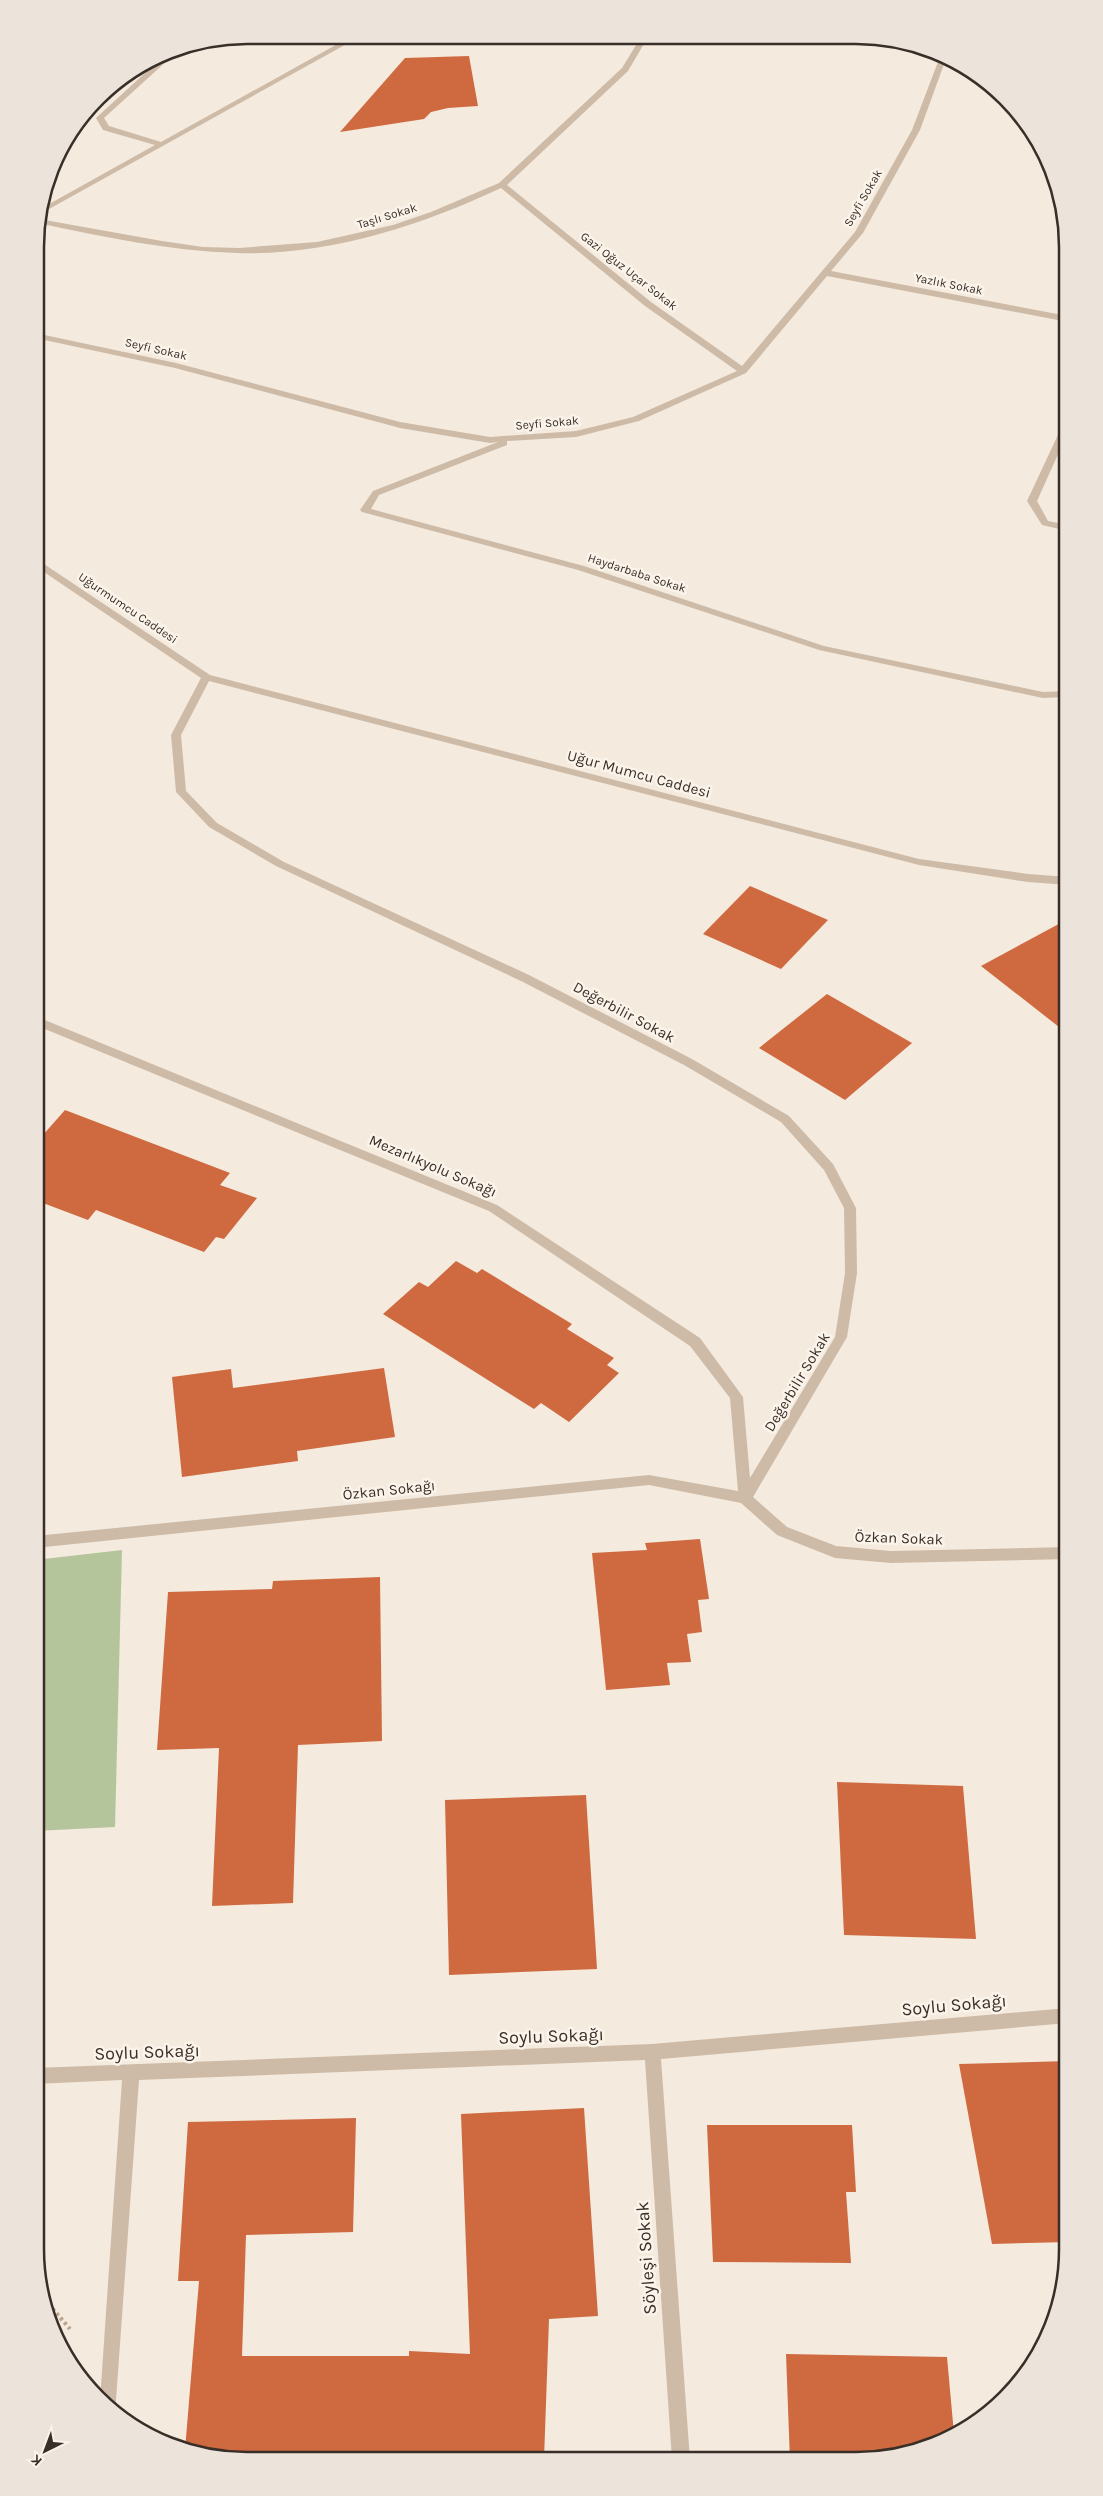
<svg xmlns="http://www.w3.org/2000/svg" width="1103" height="2496" viewBox="0 0 1103 2496" font-family="Karla,sans-serif">
	<rect width="100%" height="100%" fill="#f4eadd"/>
	<!-- green -->
	<path fill="#b5c59b" d="M 122,1550 L 115,1827 L 35,1831 L 35,1560 Z"/>
	<!-- building -->
	<g fill="#cf6a40">
		<path d="M 469,56 L 478,106 L 448,108 L 431,112 L 424,119 L 340,132 L 405,58 Z"/>
		<path d="M 750,886 L 828,920 L 781,969 L 703,934 Z"/>
		<path d="M 1068,919 L 1068,1034 L 981,966 Z"/>
		<path d="M 827,994 L 912,1043 L 845,1100 L 759,1048 Z"/>
		<path d="M 65,1110 L 230,1173 L 220,1185 L 257,1198 L 224,1239 L 216,1237 L 204,1252 L 96,1210 L 88,1220 L 35,1200 L 35,1144 Z"/>
		<path d="M 456,1261 L 477,1273 L 482,1269 L 572,1324 L 567,1329 L 614,1358 L 607,1365 L 619,1373 L 569,1422 L 541,1403 L 534,1409 L 383,1314 L 419,1282 L 428,1287 Z"/>
		<path d="M 384,1368 L 395,1437 L 297,1451 L 298,1461 L 182,1477 L 172,1377 L 231,1369 L 233,1388 Z"/>
		<path d="M 700,1539 L 709,1599 L 698,1600 L 702,1632 L 687,1634 L 691,1662 L 667,1663 L 670,1685 L 606,1690 L 592,1553 L 647,1550 L 645,1543 Z"/>
		<path d="M 380,1577 L 382,1741 L 298,1745 L 293,1903 L 212,1906 L 219,1748 L 157,1750 L 168,1592 L 272,1589 L 273,1581 Z"/>
		<path d="M 837,1782 L 963,1786 L 976,1939 L 844,1935 Z"/>
		<path d="M 586,1795 L 597,1969 L 449,1975 L 445,1800 Z"/>
		<path d="M 1068,2061 L 1068,2242 L 992,2244 L 959,2064 Z"/>
		<path d="M 584,2108 L 598,2316 L 549,2319 L 544,2459 L 206,2457 L 185,2450 L 199,2281 L 178,2281 L 188,2122 L 356,2118 L 353,2232 L 246,2235 L 242,2356 L 409,2356 L 409,2351 L 470,2354 L 461,2114 Z"/>
		<path d="M 707,2125 L 852,2125 L 856,2192 L 846,2192 L 851,2263 L 713,2262 Z"/>
		<path d="M 786,2354 L 947,2357 L 954,2434 L 911,2454 L 856,2461 L 790,2461 Z"/>
	</g>
	<g fill="none" stroke-linecap="round" stroke-linejoin="round">
		<!-- path -->
		<path stroke="#baa591" stroke-width="4" stroke-dasharray="3 3" stroke-linecap="butt" d="M 41,2295 L 70,2329"/>
		<!-- minor -->
		<g fill="#cebba7" fill-rule="evenodd">
			<path d="M 352,36 L 361,36 L 40,214 L 42,208 L 155,145 L 103,130 L 96,118 L 170,50 L 180,49 L 104,118 L 109,126 L 161,142 Z"/>
			<path d="M 641,37 L 648,37 L 628,71 L 507,185 L 651,302 L 742,366 L 855,232 L 912,130 L 941,54 L 947,56 L 920,130 L 863,233 L 831,271 L 1068,316 L 1068,322 L 827,276 L 746,373 L 639,421 L 576,437 L 507,441 L 507,445 L 379,495 L 371,509 L 584,566 L 824,646 L 1043,692 L 1068,691 L 1068,697 L 1043,698 L 819,650 L 578,570 L 362,512 L 360,510 L 373,491 L 498,442 L 490,443 L 400,428 L 175,368 L 35,338 L 35,333 L 176,363 L 400,422 L 490,437 L 576,431 L 633,417 L 737,371 L 645,306 L 501,188 C 420,226 328,256 237,253 C 170,251 103,237 38,223 L 39,219 L 162,241 L 203,247 L 239,248 L 317,242 L 393,225 L 431,212 L 499,183 L 622,68 Z"/>
			<path d="M 1068,419 L 1068,432 L 1037,501 L 1048,521 L 1068,525 L 1068,531 L 1042,525 L 1027,501 L 1064,422 Z"/>
			<path d="M 35,558 L 210,675 L 919,859 L 1028,874 L 1068,877 L 1068,885 L 1028,882 L 919,865 L 209,681 L 181,735 L 186,791 L 217,823 L 284,862 L 529,975 L 692,1059 L 789,1116 L 833,1164 L 856,1208 L 857,1273 L 847,1337 L 753,1497 L 787,1527 L 836,1546 L 891,1551 L 1068,1547 L 1068,1559 L 891,1563 L 835,1558 L 777,1535 L 741,1503 L 649,1485 L 35,1548 L 35,1536 L 649,1475 L 738,1491 L 730,1398 L 690,1346 L 489,1211 L 35,1025 L 35,1016 L 497,1205 L 700,1338 L 743,1397 L 750,1478 L 835,1337 L 845,1273 L 844,1208 L 824,1170 L 781,1122 L 684,1065 L 521,981 L 276,866 L 209,827 L 176,792 L 171,735 L 201,678 L 35,566 Z"/>
			<path d="M 1068,2008 L 1068,2023 L 661,2059 L 690,2460 L 672,2460 L 645,2060 L 139,2080 L 115,2414 L 100,2400 L 122,2080 L 35,2084 L 35,2068 L 652,2044 Z"/>
		</g>
	</g>
	<g text-anchor="middle" stroke-width="5" stroke-linejoin="round" paint-order="stroke">
		<!-- far-street labels -->
		<g font-size="12" fill="#3a2f28" stroke="#fbf4ea">
			<text transform="translate(863 198) rotate(-60)" y="4">Seyfi Sokak</text>
			<text transform="translate(387 216) rotate(-17)" y="4">Taşlı Sokak</text>
			<text transform="translate(629 271) rotate(38)" y="4">Gazi Oğuz Uçar Sokak</text>
			<text transform="translate(949 284) rotate(11)" y="4">Yazlık Sokak</text>
			<text transform="translate(156 349) rotate(13)" y="4">Seyfi Sokak</text>
			<text transform="translate(547 423) rotate(-5)" y="4">Seyfi Sokak</text>
			<text transform="translate(637 573) rotate(18)" y="4">Haydarbaba Sokak</text>
			<text transform="translate(128 608) rotate(34)" y="4">Uğurmumcu Caddesi</text>
		</g>
		<!-- street labels -->
		<g font-size="15" fill="#3a2f28" stroke="#fbf4ea">
			<text transform="translate(639 774) rotate(15)" y="5">Uğur Mumcu Caddesi</text>
			<text transform="translate(624 1012) rotate(28)" y="5">Değerbilir Sokak</text>
			<text transform="translate(433 1166) rotate(23)" y="5">Mezarlıkyolu Sokağı</text>
			<text transform="translate(797 1382) rotate(-59)" y="5">Değerbilir Sokak</text>
			<text transform="translate(389 1490) rotate(-6)" y="5">Özkan Sokağı</text>
			<text transform="translate(899 1538) rotate(2)" y="5">Özkan Sokak</text>
		</g>
		<!-- near-street labels -->
		<g font-size="18" fill="#3a2f28" stroke="#fbf4ea">
			<text transform="translate(954 2005) rotate(-5)" y="6">Soylu Sokağı</text>
			<text transform="translate(551 2036) rotate(-2)" y="6">Soylu Sokağı</text>
			<text transform="translate(147 2052) rotate(-2)" y="6">Soylu Sokağı</text>
			<text transform="translate(646 2258) rotate(-94)" y="6">Söyleşi Sokak</text>
		</g>
	</g>
	<!-- crop -->
	<path d="M0 0H1103V2496H0ZM247 44H856A203 203 0 0 1 1059 247V2249A203 203 0 0 1 856 2452H247A203 203 0 0 1 44 2249V247A203 203 0 0 1 247 44Z" fill="#ece4da" fill-rule="evenodd"/>
	<path fill="none" stroke="#3a2f28" stroke-width="2.5" d="M247 44H856A203 203 0 0 1 1059 247V2249A203 203 0 0 1 856 2452H247A203 203 0 0 1 44 2249V247A203 203 0 0 1 247 44Z"/>
	<!-- north arrow -->
	<g transform="translate(45 2451) rotate(222)" stroke="#fbf4ea" stroke-width="4" paint-order="stroke">
	<path d="M0-4L9 19L0 12L-9 19Z" fill="#3a2f28"/>
	<text y="-8" font-size="14" font-weight="bold" text-anchor="middle" fill="#3a2f28">K</text>
	</g>
</svg>
